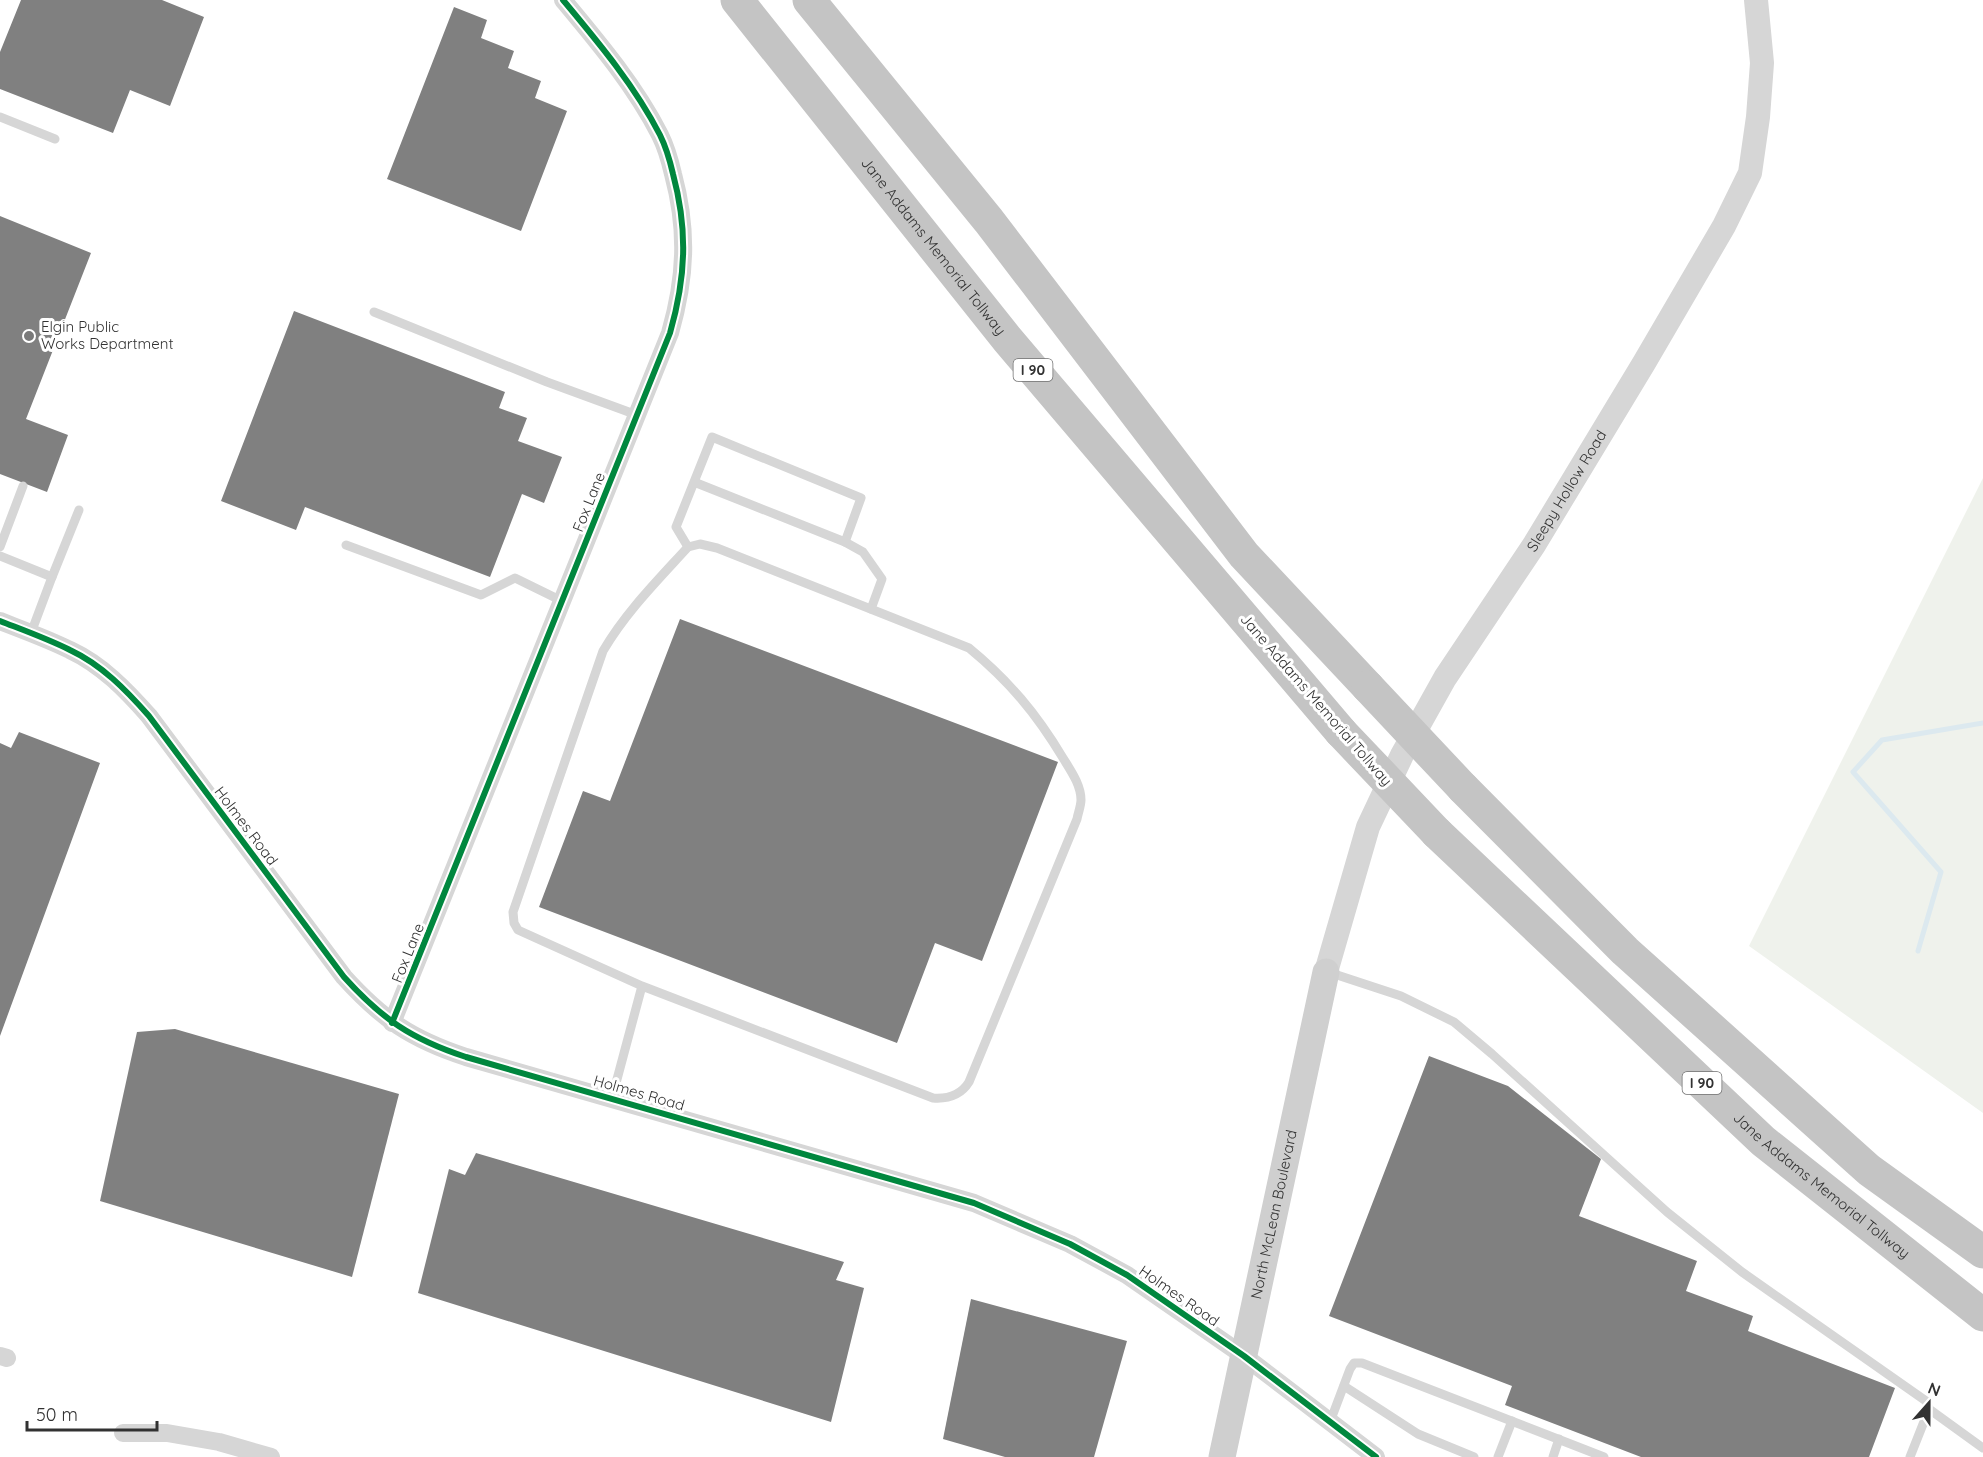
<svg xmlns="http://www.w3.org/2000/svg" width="1983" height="1457" viewBox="0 0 1983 1457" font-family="Quicksand,sans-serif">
	<rect width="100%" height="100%" fill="#fff"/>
	<!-- green -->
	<path fill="#eff2ec" d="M 1983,478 L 1983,1113 L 1749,946 Z"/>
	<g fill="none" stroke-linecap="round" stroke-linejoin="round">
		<!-- stream -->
		<path stroke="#dce9ef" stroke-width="5" d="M 1918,951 L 1941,872 L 1853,772 L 1882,740 L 1983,723"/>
	</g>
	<!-- building -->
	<g fill="#808080">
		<path d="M 21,0 L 162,0 L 204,17 L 170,106 L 130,90 L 113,133 L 0,89 L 0,52 Z"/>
		<path d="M 454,7 L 487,20 L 481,38 L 514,51 L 508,68 L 541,81 L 535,98 L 567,111 L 521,231 L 387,179 Z"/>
		<path d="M 0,216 L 91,253 L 26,419 L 68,435 L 47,492 L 0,474 Z"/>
		<path d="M 294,311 L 505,392 L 499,408 L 527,418 L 518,441 L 562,457 L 544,503 L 522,494 L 490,577 L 305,507 L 296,530 L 221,501 Z"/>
		<path d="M 680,619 L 1058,762 L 982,961 L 935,943 L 897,1043 L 539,907 L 583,791 L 610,801 Z"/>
		<path d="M 19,732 L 100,763 L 0,1036 L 0,743 L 11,748 Z"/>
		<path d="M 175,1029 L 399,1094 L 352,1277 L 100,1201 L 137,1032 Z"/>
		<path d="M 1429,1056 L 1508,1086 L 1601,1159 L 1579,1216 L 1697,1261 L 1686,1291 L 1753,1316 L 1748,1331 L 1895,1388 L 1869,1457 L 1641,1457 L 1505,1405 L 1512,1386 L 1329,1316 Z"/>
		<path d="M 476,1153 L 844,1262 L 836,1280 L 864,1288 L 831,1422 L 418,1293 L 449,1169 L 465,1175 Z"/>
		<path d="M 971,1299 L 1127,1341 L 1094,1457 L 1005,1457 L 943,1439 Z"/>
	</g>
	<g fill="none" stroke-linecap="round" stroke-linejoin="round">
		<!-- service -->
		<g stroke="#d6d6d6" stroke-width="9">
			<path d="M 0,117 L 55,139"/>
			<path d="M 374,312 L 547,382 L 637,415"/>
			<path d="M 845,542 L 863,552 L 882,579 L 871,609"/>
			<path d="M 346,545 L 481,595 L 515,578 L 562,601"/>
			<path d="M 0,547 L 23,486"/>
			<path d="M 688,547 L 676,527 L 712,437 L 861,498 L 845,542 L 694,482"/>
			<path d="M 0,556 L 52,577 L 31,633"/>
			<path d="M 52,577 L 79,510"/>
			<path d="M 1328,972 L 1401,996 L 1454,1022 L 1492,1054 L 1667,1212 L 1742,1272 L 1926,1401 L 1929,1409"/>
			<path d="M 612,1098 L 642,986 L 518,930 L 514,923 L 513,912 L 603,651 C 626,612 657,581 688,547 L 700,544 L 717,548 L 969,648 C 1009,681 1036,713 1063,758 C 1071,771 1081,785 1081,800 C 1081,806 1078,813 1077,819 L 969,1082 C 961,1095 947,1099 933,1098 L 642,986"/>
			<path d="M 1344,1386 L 1418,1434 L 1474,1457"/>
			<path d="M 1330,1422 L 1350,1369 L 1354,1363 L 1362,1363 L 1604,1457"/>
			<path d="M 1498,1457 L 1512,1421"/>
			<path d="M 1553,1457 L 1559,1439"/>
			<path d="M 1910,1457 L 1929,1409 L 1983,1448"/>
		</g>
		<!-- minor -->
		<g stroke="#d6d6d6" stroke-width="18">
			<path d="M 0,621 C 23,630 48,639 70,650 C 102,665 126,690 149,716 L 344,977 C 382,1019 411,1039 466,1057 L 974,1203 L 1070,1244 L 1127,1275 L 1244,1356 L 1376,1457"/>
			<path d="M 392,1023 L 670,333 C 686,277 688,230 673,174 C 670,161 666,147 660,135 C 635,86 598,42 563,0"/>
			<path d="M 0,1356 L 7,1358"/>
			<path d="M 123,1433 L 167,1433 L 219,1442 L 271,1457"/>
		</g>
		<!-- tertiary -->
		<path stroke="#d6d6d6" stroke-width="24" id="s1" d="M 1326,972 L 1368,827 L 1402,755 L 1445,678 L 1534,545 L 1644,363 L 1724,226 L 1750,173 L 1758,117 L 1762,63 L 1756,0"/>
		<!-- secondary -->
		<path stroke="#cfcfcf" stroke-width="27" id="s2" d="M 1222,1457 L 1326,972"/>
		<!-- motorway -->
		<g stroke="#c4c4c4" stroke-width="33">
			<path id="s3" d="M 737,0 L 1007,339 L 1341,732"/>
			<path d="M 809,0 L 989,221 L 1244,555 L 1368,687"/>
			<path d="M 1463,788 L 1625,951 L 1869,1170 L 1983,1252"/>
			<path id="s4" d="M 1437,833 L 1763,1141 L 1983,1315"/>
		</g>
		<!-- motorway-bridge -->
		<g stroke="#c4c4c4" stroke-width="33">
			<path d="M 1368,687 L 1463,788"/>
			<path d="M 1341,732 L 1437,833"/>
		</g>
		<defs>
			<g id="cycleway">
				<path d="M 0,621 C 23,630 48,639 70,650 C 102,665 126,690 149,716 L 344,977 C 382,1019 411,1039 466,1057 L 974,1203 L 1070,1244 L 1127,1275 L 1244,1356 L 1376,1457"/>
				<path d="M 392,1023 L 670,333 C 686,277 688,230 673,174 C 670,161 666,147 660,135 C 635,86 598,42 563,0"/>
			</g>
		</defs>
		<!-- cycleway casing -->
		<use href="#cycleway" stroke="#fff" stroke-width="10"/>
		<!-- cycleway -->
		<use href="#cycleway" stroke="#00873e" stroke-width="6"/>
	</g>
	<!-- markers -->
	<circle fill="#7a7a7a" stroke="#fff" stroke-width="2" cx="29" cy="336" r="6"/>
	<g text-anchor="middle" stroke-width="6" stroke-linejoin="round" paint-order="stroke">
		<!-- shield labels -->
		<g fill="#fff" stroke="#707070" stroke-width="1.5">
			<rect x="1013.5" y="359" width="39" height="22" rx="4.5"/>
			<rect x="1682.5" y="1072" width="39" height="22" rx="4.5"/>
		</g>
		<g font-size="14" font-weight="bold" fill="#323232">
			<text x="1033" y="375">I 90</text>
			<text x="1702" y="1088">I 90</text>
		</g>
		<!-- street labels -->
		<g font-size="15" fill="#323232" stroke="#fff">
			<text dy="5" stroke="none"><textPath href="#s3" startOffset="315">Jane Addams Memorial Tollway</textPath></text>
			<text dy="5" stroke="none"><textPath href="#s1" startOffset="542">Sleepy Hollow Road</textPath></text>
			<text transform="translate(589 502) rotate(-68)" y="5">Fox Lane</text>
			<text transform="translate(1316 700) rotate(49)" y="5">Jane Addams Memorial Tollway</text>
			<text transform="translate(246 826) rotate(53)" y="5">Holmes Road</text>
			<text transform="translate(408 953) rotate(-68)" y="5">Fox Lane</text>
			<text transform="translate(639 1093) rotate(16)" y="5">Holmes Road</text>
			<text dy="5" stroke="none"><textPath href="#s4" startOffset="522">Jane Addams Memorial Tollway</textPath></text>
			<text dy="5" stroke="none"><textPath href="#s2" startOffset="248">North McLean Boulevard</textPath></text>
			<text transform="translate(1179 1296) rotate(35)" y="5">Holmes Road</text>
		</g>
		<!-- poi labels -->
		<g font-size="15" fill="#323232" stroke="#fff" text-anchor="start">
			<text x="41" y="332">Elgin Public<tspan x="41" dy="17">Works Department</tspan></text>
		</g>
	</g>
	<!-- north arrow -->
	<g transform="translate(1929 1403) rotate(21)" stroke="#ffffff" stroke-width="4.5" paint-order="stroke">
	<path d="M0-4.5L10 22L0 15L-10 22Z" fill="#323232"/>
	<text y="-9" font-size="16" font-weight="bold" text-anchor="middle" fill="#323232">N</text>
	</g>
	<!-- scale -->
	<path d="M27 1421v9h130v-9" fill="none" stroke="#323232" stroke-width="3"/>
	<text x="36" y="1421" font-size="18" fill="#323232" stroke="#ffffff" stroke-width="4.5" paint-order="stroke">50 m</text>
</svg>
